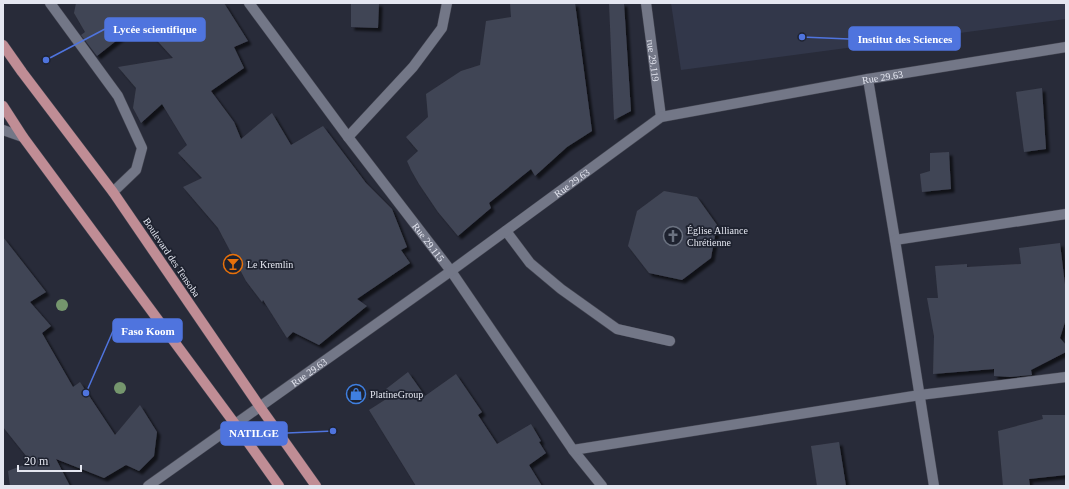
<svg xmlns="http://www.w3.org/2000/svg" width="1069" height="489" viewBox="0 0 1069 489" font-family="Georgia,serif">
	<defs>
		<filter id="shadow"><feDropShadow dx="3.5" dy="3.5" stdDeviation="1" flood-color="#0009"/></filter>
	</defs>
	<rect width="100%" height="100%" fill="#282b39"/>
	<!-- built -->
	<path fill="#32374a" d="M 671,3 L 1066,3 L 1066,19 L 681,70 Z"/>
	<!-- building -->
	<g fill="#414554" filter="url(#shadow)">
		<path d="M 76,3 L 224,3 L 248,41 L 234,47 L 244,68 L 211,91 L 234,122 L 241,139 L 272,113 L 291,145 L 323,126 L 366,183 L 392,209 L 407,247 L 401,250 L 410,263 L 357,299 L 367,306 L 319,345 L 293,332 L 287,338 L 263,300 L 262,302 L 246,281 L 218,228 L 183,187 L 202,178 L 178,153 L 187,145 L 162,104 L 141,123 L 133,108 L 136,88 L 118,67 L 173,58 L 140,22 L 97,56 L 81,35 L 85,32 L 74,13 Z"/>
		<path d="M 351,3 L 379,3 L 378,28 L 351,27 Z"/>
		<path d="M 510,3 L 575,3 L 592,131 L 567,147 L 535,176 L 531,169 L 489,203 L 491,208 L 458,236 L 438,212 L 419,184 L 411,170 L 407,161 L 418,151 L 406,137 L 428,117 L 426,94 L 461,71 L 480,65 L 486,21 L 511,17 Z"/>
		<path d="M 609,3 L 624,3 L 631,111 L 614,120 Z"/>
		<path d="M 1042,88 L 1046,149 L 1024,152 L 1016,92 Z"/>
		<path d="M 949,152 L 951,189 L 922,192 L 920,174 L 930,171 L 930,153 Z"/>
		<path d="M 664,191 L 697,197 L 717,225 L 711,258 L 682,280 L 649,273 L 628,246 L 637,211 Z"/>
		<path d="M 3,237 L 46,292 L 30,302 L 51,326 L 42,333 L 73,387 L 80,382 L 115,435 L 140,405 L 157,432 L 154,456 L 139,471 L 126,465 L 104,478 L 56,459 L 70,486 L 10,486 L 8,471 L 31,462 L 3,427 Z"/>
		<path d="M 1060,243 L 1066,293 L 1066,319 L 1060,338 L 1066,345 L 1066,352 L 1031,370 L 1032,375 L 1010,377 L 994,376 L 994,369 L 933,374 L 934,336 L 927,298 L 938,298 L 935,266 L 967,264 L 967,267 L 1021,264 L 1019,248 Z"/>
		<path d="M 408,372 L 425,396 L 456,374 L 482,412 L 478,415 L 497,444 L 531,424 L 541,441 L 539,442 L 546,453 L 529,465 L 542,486 L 416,486 L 369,410 L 391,396 L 386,389 Z"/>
		<path d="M 1042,415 L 1066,415 L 1066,475 L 1029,479 L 1030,486 L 1003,486 L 998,431 L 1043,419 Z"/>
		<path d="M 839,442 L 846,486 L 817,486 L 811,446 Z"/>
	</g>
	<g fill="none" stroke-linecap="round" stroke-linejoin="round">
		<defs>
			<path id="service" d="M 506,231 L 530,263 L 561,289 L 617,329 L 670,341"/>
			<g id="minor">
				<path d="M 50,3 L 118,96 L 142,148 L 136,170 L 113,192"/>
				<path id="s1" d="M 249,3 L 348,137 L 451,271 L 573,450 L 602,486"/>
				<path id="s2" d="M 646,3 L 661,117"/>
				<path d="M 868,79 L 895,240 L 934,486"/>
				<path d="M 3,130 L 23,137"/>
				<path d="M 348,137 L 413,67 L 442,28 L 447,3"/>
				<path d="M 895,240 L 1066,214"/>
				<path d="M 573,450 L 920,395 L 1066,377"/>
				<path id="s3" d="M 148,486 L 451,271 L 661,117 L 868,79 L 1066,47"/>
			</g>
			<g id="primary">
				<path d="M 3,45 L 22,72 L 113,192 L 260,407 L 316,486"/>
				<path d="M 3,106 L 23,137 L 235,424 L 279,486"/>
			</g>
		</defs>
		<!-- service casing -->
		<use href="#service" stroke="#444652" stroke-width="11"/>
		<!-- minor casing -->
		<use href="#minor" stroke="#444652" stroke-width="11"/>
		<!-- primary casing -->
		<use href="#primary" stroke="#444652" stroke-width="11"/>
		<!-- service -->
		<use href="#service" stroke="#737787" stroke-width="10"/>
		<!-- minor -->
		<use href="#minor" stroke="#737787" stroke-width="10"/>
		<!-- primary -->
		<use href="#primary" stroke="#c08d95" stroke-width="10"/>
	</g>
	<!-- trees -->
	<g fill="#75966d">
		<circle cx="62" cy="305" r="6"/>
		<circle cx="120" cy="388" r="6"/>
	</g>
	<!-- icons -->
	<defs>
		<symbol id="church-ring" viewBox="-11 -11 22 22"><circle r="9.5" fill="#1e222f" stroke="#6b7280" stroke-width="1.5"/><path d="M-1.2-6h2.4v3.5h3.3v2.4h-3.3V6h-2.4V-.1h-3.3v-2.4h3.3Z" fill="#6b7280"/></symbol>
		<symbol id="bar-ring" viewBox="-11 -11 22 22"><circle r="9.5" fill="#1e222f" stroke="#e8710a" stroke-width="1.5"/><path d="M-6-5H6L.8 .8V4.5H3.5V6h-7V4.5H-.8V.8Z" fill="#e8710a"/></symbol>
		<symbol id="shop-ring" viewBox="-11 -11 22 22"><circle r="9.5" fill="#1e222f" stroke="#3f7fe0" stroke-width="1.5"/><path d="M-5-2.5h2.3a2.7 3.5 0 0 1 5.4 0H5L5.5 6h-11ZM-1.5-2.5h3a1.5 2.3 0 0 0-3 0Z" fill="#3f7fe0"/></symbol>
	</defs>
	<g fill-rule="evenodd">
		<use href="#church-ring" x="662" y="225" width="22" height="22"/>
		<use href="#bar-ring" x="222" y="253" width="22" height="22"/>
		<use href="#shop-ring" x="345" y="383" width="22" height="22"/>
	</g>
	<g text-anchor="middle" stroke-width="3.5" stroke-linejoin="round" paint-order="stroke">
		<!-- street labels -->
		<g font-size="10" fill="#e4e6f0" stroke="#1e222f">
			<text dy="4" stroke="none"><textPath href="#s2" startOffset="58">rue 29.119</textPath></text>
			<text dy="4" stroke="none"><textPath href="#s3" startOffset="857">Rue 29.63</textPath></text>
			<text dy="4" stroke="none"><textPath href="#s3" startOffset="521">Rue 29.63</textPath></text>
			<text dy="4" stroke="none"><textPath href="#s1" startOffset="299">Rue 29.115</textPath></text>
			<text transform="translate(172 257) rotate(56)" y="4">Boulevard des Tensoba</text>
			<text dy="4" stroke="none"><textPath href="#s3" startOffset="197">Rue 29.63</textPath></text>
		</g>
		<!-- poi labels -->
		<g font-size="10" fill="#e4e6f0" stroke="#1e222f" text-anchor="start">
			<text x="687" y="234">Église Alliance<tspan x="687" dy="12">Chrétienne</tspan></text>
			<text x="247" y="268">Le Kremlin</text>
			<text x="370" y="398">PlatineGroup</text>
		</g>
	</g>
	<!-- callouts -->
	<path fill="none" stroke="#4f74de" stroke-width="1.5" d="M46 60L105 29M802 37L849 39M86 393L113 331M333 431L287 433"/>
	<g fill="#4f74de" stroke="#1e222f" stroke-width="1.5">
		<circle cx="46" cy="60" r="4"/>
		<circle cx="802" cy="37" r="4"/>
		<circle cx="86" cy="393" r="4"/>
		<circle cx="333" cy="431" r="4"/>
	</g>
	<g fill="#4f74de" stroke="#4f74de" stroke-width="1.5">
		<rect x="105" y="18" width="100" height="23" rx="4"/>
		<rect x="849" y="27" width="111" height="23" rx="4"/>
		<rect x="113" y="319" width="69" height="23" rx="4"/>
		<rect x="221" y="422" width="66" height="23" rx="4"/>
	</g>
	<g font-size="11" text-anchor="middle" font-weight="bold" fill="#fff">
		<text x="155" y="33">Lycée scientifique</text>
		<text x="905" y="43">Institut des Sciences</text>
		<text x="148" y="335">Faso Koom</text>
		<text x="254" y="437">NATILGE</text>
	</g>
	<!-- border -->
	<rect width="1069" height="489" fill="none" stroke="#e4e6f0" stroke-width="8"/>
	<!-- scale -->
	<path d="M18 465v6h63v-6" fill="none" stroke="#e4e6f0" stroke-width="2"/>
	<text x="24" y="465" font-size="12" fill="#e4e6f0" stroke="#1e222f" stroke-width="3" paint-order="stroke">20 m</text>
</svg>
